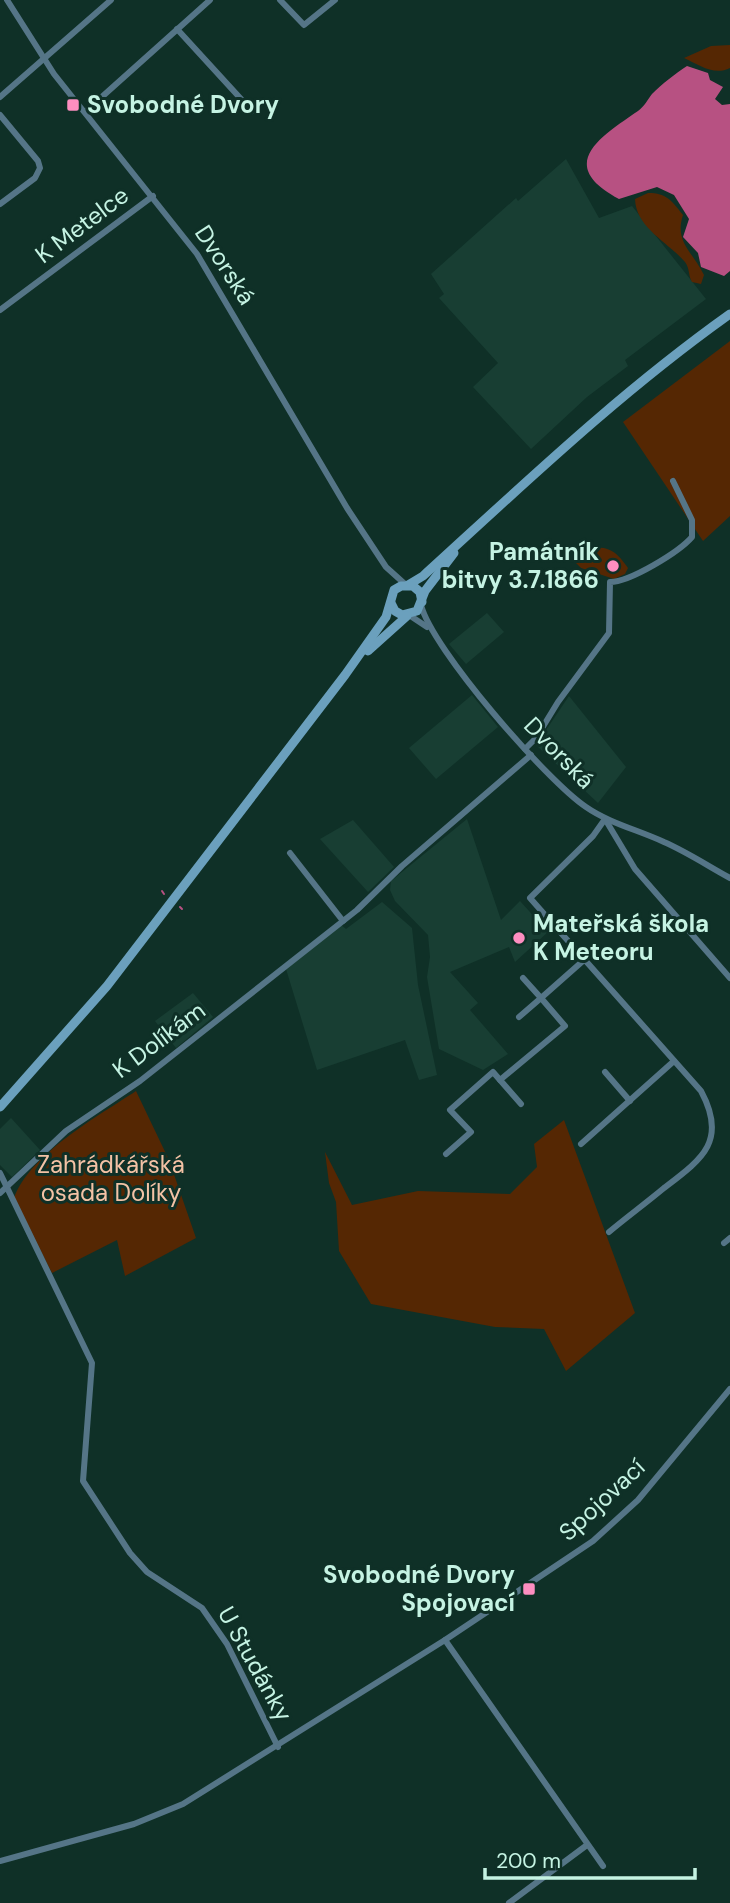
<svg xmlns="http://www.w3.org/2000/svg" width="730" height="1903" viewBox="0 0 730 1903" font-family="'DM Sans',sans-serif">
	<rect width="100%" height="100%" fill="#0f3027"/>
	<!-- built -->
	<g fill="#183e33">
		<path d="M 566,159 L 599,218 L 632,206 L 706,299 L 625,360 L 628,366 L 587,397 L 531,449 L 473,387 L 498,363 L 439,298 L 444,294 L 431,274 L 516,198 L 518,201 Z"/>
		<path d="M 487,613 L 504,632 L 466,664 L 449,644 Z"/>
		<path d="M 472,695 L 498,727 L 436,779 L 409,748 Z"/>
		<path d="M 569,696 L 626,767 L 598,803 L 536,745 Z"/>
		<path d="M 467,819 L 501,920 L 520,901 L 548,932 L 515,962 L 509,947 L 450,972 L 478,1003 L 470,1010 L 508,1054 L 483,1070 L 439,1049 L 427,977 L 430,957 L 428,935 L 395,901 L 390,890 L 391,881 Z"/>
		<path d="M 353,820 L 394,867 L 368,892 L 320,839 Z"/>
		<path d="M 382,902 L 412,928 L 418,985 L 437,1075 L 419,1080 L 405,1040 L 317,1070 L 286,969 L 341,925 L 346,929 Z"/>
		<path d="M 193,993 L 213,1017 L 176,1048 L 155,1021 Z"/>
		<path d="M 11,1118 L 40,1150 L 12,1177 L 0,1165 L 0,1129 Z"/>
	</g>
	<!-- green -->
	<g fill="#552703">
		<path d="M 730,45 L 730,68 C 714,76 699,65 684,58 L 711,46 Z"/>
		<path d="M 648,193 C 667,193 672,201 683,215 C 674,242 693,252 704,275 L 701,284 L 692,282 C 688,275 690,269 685,262 C 668,242 636,228 635,199 Z"/>
		<path d="M 730,341 L 730,516 L 703,541 L 623,422 Z"/>
		<path d="M 587,548 C 609,546 615,550 628,568 L 625,574 L 614,579 L 581,568 L 574,561 L 575,555 Z"/>
		<path d="M 136,1091 L 169,1160 L 196,1238 L 125,1276 L 117,1240 L 52,1273 L 14,1198 C 30,1154 98,1116 136,1091 Z"/>
		<path d="M 564,1120 L 635,1313 L 566,1371 L 544,1329 L 495,1327 L 371,1304 L 339,1251 L 336,1202 L 329,1183 L 325,1152 L 352,1205 L 418,1191 L 510,1194 L 537,1167 L 534,1144 Z"/>
	</g>
	<!-- water -->
	<path fill="#b75182" d="M 687,66 L 708,73 L 710,80 L 723,87 L 715,99 L 722,105 L 730,104 L 730,271 L 724,276 L 701,267 L 698,253 L 683,237 L 689,219 L 674,195 L 657,187 L 619,199 C 555,165 600,137 638,111 C 644,107 648,99 652,94 C 662,84 675,74 687,66 Z"/>
	<g fill="none" stroke-linecap="round" stroke-linejoin="round">
		<!-- stream -->
		<g stroke="#b75182" stroke-width="2">
			<path d="M 162,891 L 164,894"/>
			<path d="M 180,907 L 182,909"/>
		</g>
		<!-- street -->
		<g stroke="#557587" stroke-width="6">
			<path d="M 7,0 L 54,74 L 197,254 L 347,508 L 386,567 L 406,585"/>
			<path d="M 280,0 L 304,25 L 335,0"/>
			<path d="M 177,29 L 252,111"/>
			<path d="M 0,97 L 111,0"/>
			<path d="M 85,112 L 210,0"/>
			<path d="M 0,115 L 38,161 L 40,168 L 35,178 L 0,204"/>
			<path d="M 0,310 L 153,196"/>
			<path d="M 421,605 C 432,649 547,781 586,807 C 609,823 638,830 664,842 C 687,852 708,866 730,878"/>
			<path d="M 409,615 L 427,627"/>
			<path d="M 525,749 L 536,738 L 558,702 L 609,633 L 610,582 C 630,582 679,552 692,537 L 692,520 L 673,481"/>
			<path d="M 605,819 L 593,836 L 530,898 L 701,1091 C 728,1141 702,1159 664,1188 C 646,1203 627,1217 609,1232"/>
			<path d="M 605,819 L 635,869 L 730,978"/>
			<path d="M 290,853 L 343,921"/>
			<path d="M 519,1017 L 541,998 L 523,978"/>
			<path d="M 605,1072 L 630,1101"/>
			<path d="M 521,1104 L 500,1080 L 565,1026 L 541,998 L 584,960"/>
			<path d="M 581,1144 L 674,1061"/>
			<path d="M 446,1154 L 471,1132 L 450,1110 L 493,1072 L 500,1080"/>
			<path d="M 0,1173 L 92,1363 L 83,1481 L 130,1553 L 147,1572 L 202,1608 L 227,1644 L 278,1747"/>
			<path d="M 0,1193 L 66,1131 L 140,1081 L 357,910 L 402,866 L 531,755"/>
			<path d="M 724,1243 L 730,1238"/>
			<path d="M 445,1640 L 603,1866"/>
			<path d="M 0,1861 L 134,1824 L 183,1804 L 445,1640 L 593,1541 L 638,1500 L 730,1389"/>
			<path d="M 509,1903 L 587,1845"/>
		</g>
		<!-- secondary -->
		<g stroke="#6ba0bd" stroke-width="9">
			<path d="M 408,585 L 423,576 C 523,485 619,393 730,314"/>
			<path d="M 391,603 L 395,611 L 402,615 L 417,611 L 425,591 L 454,553"/>
			<path d="M 368,651 L 407,616"/>
			<path d="M 0,1107 L 107,986 L 345,675 L 386,617 L 394,590 L 401,586 L 413,586 L 420,592 L 422,602"/>
		</g>
	</g>
	<!-- markers -->
	<g fill="#fd8ec0" stroke="#0f3027" stroke-width="2.5">
		<rect x="66" y="98" width="14" height="14" rx="3.5"/>
		<circle cx="613" cy="566" r="7"/>
		<circle cx="519" cy="938" r="7"/>
		<rect x="522" y="1582" width="14" height="14" rx="3.5"/>
	</g>
	<g text-anchor="middle" stroke-width="6" stroke-linejoin="round" paint-order="stroke">
		<!-- poi labels -->
		<g font-size="24" font-weight="bold" fill="#c5f3e3" stroke="#0f3027" text-anchor="start">
			<text x="87" y="113">Svobodné Dvory</text>
			<text x="599" y="560" text-anchor="end">Památník<tspan x="599" dy="28">bitvy 3.7.1866</tspan></text>
			<text x="533" y="932">Mateřská škola<tspan x="533" dy="28">K Meteoru</tspan></text>
			<text x="515" y="1583" text-anchor="end">Svobodné Dvory<tspan x="515" dy="28">Spojovací</tspan></text>
		</g>
		<!-- street labels -->
		<g font-size="24" fill="#c5f3e3" stroke="#0f3027">
			<text transform="translate(82 225) rotate(-37)" y="8">K Metelce</text>
			<text transform="translate(225 265) rotate(57)" y="8">Dvorská</text>
			<text transform="translate(559 753) rotate(46)" y="8">Dvorská</text>
			<text transform="translate(159 1040) rotate(-37)" y="8">K Dolíkám</text>
			<text transform="translate(602 1500) rotate(-43)" y="8">Spojovací</text>
			<text transform="translate(255 1664) rotate(61)" y="8">U Studánky</text>
		</g>
		<!-- park labels -->
		<g font-size="24" fill="#f3c2a5" stroke="#0f3027">
			<text x="111" y="1173">Zahrádkářská<tspan x="111" dy="28">osada Dolíky</tspan></text>
		</g>
	</g>
	<!-- scale -->
	<path d="M485 1868v10h210v-10" fill="none" stroke="#c5f3e3" stroke-width="3.5"/>
	<text x="496" y="1868" font-size="21" fill="#c5f3e3" stroke="#0f3027" stroke-width="5" paint-order="stroke">200 m</text>
</svg>
